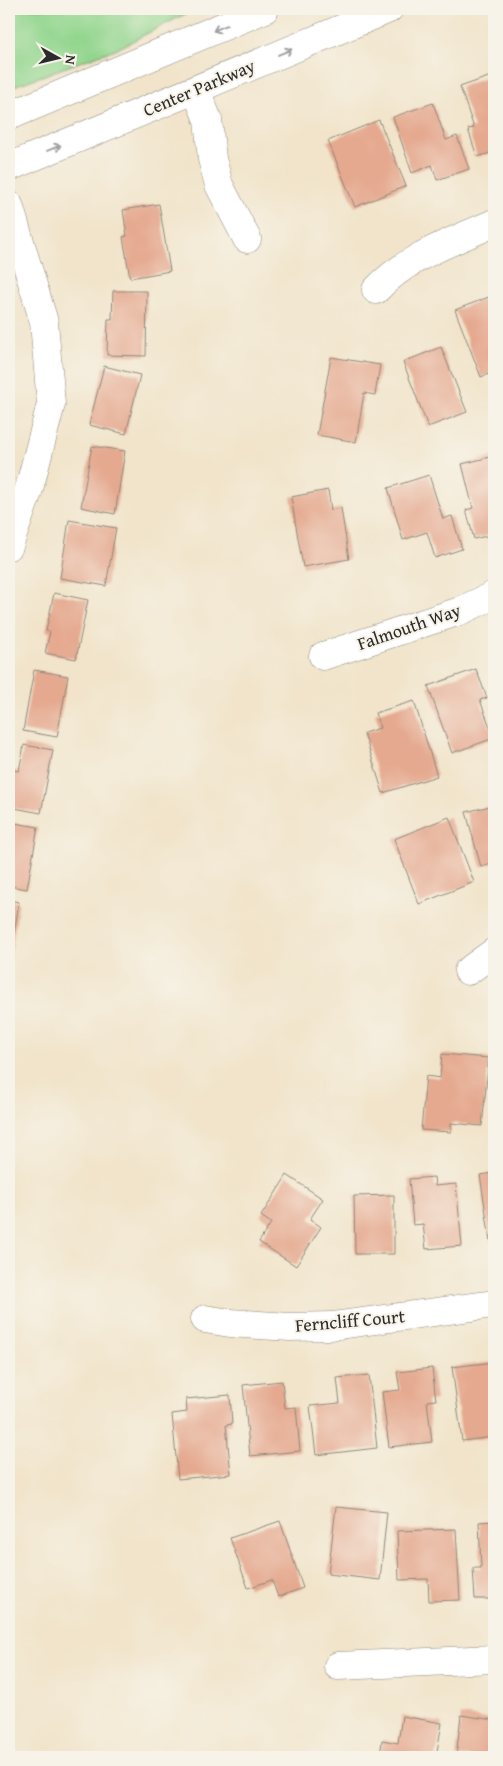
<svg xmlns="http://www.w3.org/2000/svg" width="503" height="1766" viewBox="0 0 503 1766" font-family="'Gentium Book Plus',serif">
	<rect width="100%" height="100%" fill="#f7f3e8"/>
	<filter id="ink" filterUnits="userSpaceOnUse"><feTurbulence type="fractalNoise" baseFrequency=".02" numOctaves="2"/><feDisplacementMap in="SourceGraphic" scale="10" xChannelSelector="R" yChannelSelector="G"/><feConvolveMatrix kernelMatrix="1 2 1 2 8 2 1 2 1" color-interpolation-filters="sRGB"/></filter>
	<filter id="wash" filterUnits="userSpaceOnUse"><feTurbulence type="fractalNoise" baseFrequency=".0096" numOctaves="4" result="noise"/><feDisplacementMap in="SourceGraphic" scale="20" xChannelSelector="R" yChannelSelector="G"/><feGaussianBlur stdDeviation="1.12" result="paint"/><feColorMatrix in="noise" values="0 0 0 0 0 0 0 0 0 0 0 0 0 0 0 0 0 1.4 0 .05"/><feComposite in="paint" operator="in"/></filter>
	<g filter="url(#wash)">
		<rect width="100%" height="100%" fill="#f1e4ca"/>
		<!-- green -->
		<path fill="#91d58d" stroke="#5e805c" d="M 9,9 L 195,9 L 121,47 L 9,88 Z"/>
		<g id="blocks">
			<!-- building -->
			<g fill="#e5a98f">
				<path d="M 494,75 L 494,152 L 477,157 L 468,129 L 474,128 L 460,87 Z"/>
				<path d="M 433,103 L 446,140 L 457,136 L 469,169 L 437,180 L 432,165 L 412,173 L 393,117 Z"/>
				<path d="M 379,120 L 406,186 L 355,207 L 328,141 Z"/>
				<path d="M 159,204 L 170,271 L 130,278 L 123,237 L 127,236 L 123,210 Z"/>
				<path d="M 113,291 L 147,291 L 146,356 L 107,355 L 108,319 L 112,319 Z"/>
				<path d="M 494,295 L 494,372 L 481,377 L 455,310 Z"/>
				<path d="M 441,347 L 467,412 L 428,427 L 403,362 Z"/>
				<path d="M 331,357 L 380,365 L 375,395 L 364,393 L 356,442 L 317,435 Z"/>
				<path d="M 104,366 L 140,375 L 126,434 L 89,425 Z"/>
				<path d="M 92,446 L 125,451 L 115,514 L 81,507 Z"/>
				<path d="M 494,456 L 494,534 L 474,539 L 466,510 L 473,508 L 462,464 Z"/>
				<path d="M 429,475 L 443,519 L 452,516 L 462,549 L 435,558 L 427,532 L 403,540 L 388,488 Z"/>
				<path d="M 328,490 L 331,510 L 341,508 L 349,559 L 303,567 L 291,497 Z"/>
				<path d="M 69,520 L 116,528 L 106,586 L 60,578 Z"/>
				<path d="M 54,593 L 88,600 L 76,659 L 45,653 L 50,632 L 46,631 Z"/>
				<path d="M 476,669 L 487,698 L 480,700 L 494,738 L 452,753 L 428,686 Z"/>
				<path d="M 34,670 L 68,676 L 57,737 L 23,731 Z"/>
				<path d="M 414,701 L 437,776 L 383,793 L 364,733 L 380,728 L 375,713 Z"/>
				<path d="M 24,745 L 53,750 L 41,813 L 9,807 L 9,791 L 13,770 L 19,771 Z"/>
				<path d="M 494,805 L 494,863 L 481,867 L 466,812 Z"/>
				<path d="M 449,817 L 474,882 L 419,904 L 394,839 Z"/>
				<path d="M 9,822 L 38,827 L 27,889 L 9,886 Z"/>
				<path d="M 9,900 L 19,902 L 10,960 L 9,959 Z"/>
				<path d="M 442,1054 L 489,1058 L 482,1126 L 451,1123 L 451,1132 L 421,1130 L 426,1076 L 440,1078 Z"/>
				<path d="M 494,1173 L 494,1239 L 490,1240 L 480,1175 Z"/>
				<path d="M 287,1175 L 323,1199 L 310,1219 L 321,1227 L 296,1266 L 259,1242 L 271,1223 L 261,1216 Z"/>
				<path d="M 434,1177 L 435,1186 L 456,1184 L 462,1246 L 426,1249 L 423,1224 L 413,1225 L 409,1179 Z"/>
				<path d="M 394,1195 L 394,1254 L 355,1254 L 354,1196 Z"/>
				<path d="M 494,1362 L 494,1437 L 462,1441 L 452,1367 Z"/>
				<path d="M 432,1368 L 436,1400 L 427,1401 L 432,1442 L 389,1447 L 382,1392 L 400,1390 L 397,1372 Z"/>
				<path d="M 369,1375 L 377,1448 L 316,1455 L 310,1406 L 340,1403 L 337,1378 Z"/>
				<path d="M 282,1381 L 285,1408 L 296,1407 L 300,1451 L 250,1456 L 243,1385 Z"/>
				<path d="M 230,1395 L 232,1424 L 226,1425 L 231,1474 L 178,1479 L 172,1414 L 187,1412 L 186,1399 Z"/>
				<path d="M 336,1507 L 387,1512 L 380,1580 L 328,1574 Z"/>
				<path d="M 280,1521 L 303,1588 L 278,1597 L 272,1580 L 248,1588 L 230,1538 Z"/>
				<path d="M 494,1521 L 494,1599 L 475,1599 L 473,1568 L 481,1568 L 479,1522 Z"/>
				<path d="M 456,1529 L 460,1600 L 429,1601 L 428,1579 L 399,1580 L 397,1531 Z"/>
				<path d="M 461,1715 L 494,1720 L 492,1745 L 494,1745 L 494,1757 L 456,1757 Z"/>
				<path d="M 402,1716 L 442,1723 L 436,1757 L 380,1757 L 382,1740 L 398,1743 Z"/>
			</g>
		</g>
	</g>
	<g filter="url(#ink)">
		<use href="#blocks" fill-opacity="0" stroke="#8e887a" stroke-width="1"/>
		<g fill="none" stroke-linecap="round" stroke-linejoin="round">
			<defs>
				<g id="minor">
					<path d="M 196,90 L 208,120 L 212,159 L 219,185 L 247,239"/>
					<path d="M 9,205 L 44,322 L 51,404 L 29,489 L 9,546"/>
					<path d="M 376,290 C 408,256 452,242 494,223"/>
					<path d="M 323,656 L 460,611 L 494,595"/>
					<path d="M 468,971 L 494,952"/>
					<path d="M 205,1319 L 230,1323 L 290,1327 L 332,1326 L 494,1304"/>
					<path d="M 338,1666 L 494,1659"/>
				</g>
				<g id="major">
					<path d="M 9,116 L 265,9"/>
					<path d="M 9,167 L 389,9"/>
				</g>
			</defs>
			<!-- minor casing -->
			<use href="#minor" stroke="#8e887a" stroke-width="29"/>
			<!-- major casing -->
			<use href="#major" stroke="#8e887a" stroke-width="29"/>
			<!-- minor -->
			<use href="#minor" stroke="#fff" stroke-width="28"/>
			<!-- major -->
			<use href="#major" stroke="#fff" stroke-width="28"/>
		</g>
		<!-- one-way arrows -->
		<defs><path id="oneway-shaft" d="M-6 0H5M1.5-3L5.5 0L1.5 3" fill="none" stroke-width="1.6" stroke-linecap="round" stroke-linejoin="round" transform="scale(1.25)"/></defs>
		<g stroke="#a0a0a0">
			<use href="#oneway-shaft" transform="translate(220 28) rotate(157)"/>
			<use href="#oneway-shaft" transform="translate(285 52) rotate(-23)"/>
			<use href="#oneway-shaft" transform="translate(54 148) rotate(-22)"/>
		</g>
	</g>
	<g text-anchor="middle" stroke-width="4" stroke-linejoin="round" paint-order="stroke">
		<!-- street labels -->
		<g font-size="18" fill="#2b2b2b" stroke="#f7f3e8">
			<text transform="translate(199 88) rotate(-23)" y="6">Center Parkway</text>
			<text transform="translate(409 627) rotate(-19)" y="6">Falmouth Way</text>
			<text transform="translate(350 1321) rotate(-5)" y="6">Ferncliff Court</text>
		</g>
	</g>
	<!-- margin -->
	<rect width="503" height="1766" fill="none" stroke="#f7f3e8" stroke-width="30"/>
	<!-- north arrow -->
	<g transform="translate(58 58) rotate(98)" stroke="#f7f3e8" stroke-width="4" paint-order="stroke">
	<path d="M0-4L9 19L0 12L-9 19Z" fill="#2b2b2b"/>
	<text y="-8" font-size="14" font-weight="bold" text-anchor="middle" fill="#2b2b2b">N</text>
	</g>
</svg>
